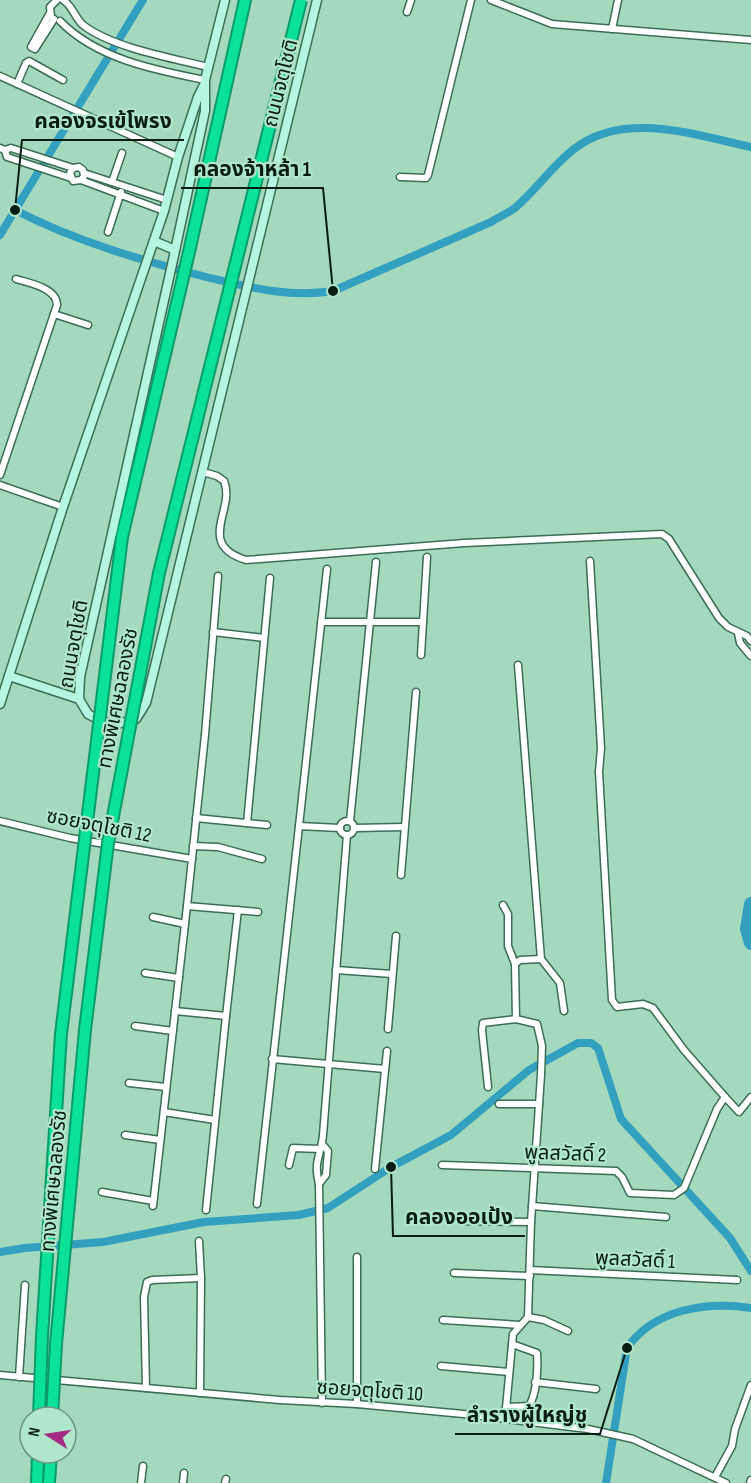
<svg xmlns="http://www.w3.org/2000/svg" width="751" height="1483" viewBox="0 0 751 1483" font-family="'Sofia Sans Condensed','Noto Sans Thai',sans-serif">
	<rect width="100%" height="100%" fill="#a4d9bd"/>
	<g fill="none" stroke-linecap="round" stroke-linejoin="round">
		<!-- canal -->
		<g stroke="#34a0bf" stroke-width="8">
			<path d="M 15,210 C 75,241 140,260 206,277 C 248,287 289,298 333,291 L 491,222 C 499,217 508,213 515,208 C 536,190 552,166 574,149 C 624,110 695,135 751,147"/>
			<path d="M 0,235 L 143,0"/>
			<path d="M 0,1252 L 25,1248 L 103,1242 L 204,1222 L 299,1215 L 328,1208 L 391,1167 L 451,1135 L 529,1070 L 578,1043 L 591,1043 L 598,1048 L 621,1119 L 730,1238 L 751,1271"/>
			<path d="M 606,1483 L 627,1348 C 654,1309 707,1301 751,1308"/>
		</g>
		<!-- river -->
		<path stroke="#34a0bf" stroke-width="14" d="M 751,904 L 747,929 L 751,943"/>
		<defs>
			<g id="street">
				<path d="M 63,0 C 72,5 75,18 83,25 C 113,48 172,58 208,67"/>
				<path d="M 491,0 L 552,24 L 751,40"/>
				<path d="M 407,12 L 411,0"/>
				<path d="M 50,13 L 31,47 L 35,49 L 54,19"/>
				<path d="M 51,16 L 50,7 L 57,0"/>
				<path d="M 60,21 C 97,59 155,70 205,80"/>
				<path d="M 612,29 L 618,0"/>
				<path d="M 0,76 L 178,157"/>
				<path d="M 17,84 L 26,63 L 29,61 L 63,80"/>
				<path d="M 0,148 L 5,150 L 11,148 L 73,168"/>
				<path d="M 5,150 L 7,157 L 71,178"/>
				<path d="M 84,173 L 167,200"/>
				<path d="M 400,177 L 426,178 L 428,175 L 471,0"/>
				<path d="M 81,180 L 84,176 L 83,170 L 79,167 L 73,168 L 70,173 L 73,181 L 81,180 L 164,211"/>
				<path d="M 112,182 L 122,153"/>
				<path d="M 108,232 L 121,192"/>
				<path d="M 54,314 L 88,325"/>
				<path d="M 203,472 L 217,476 L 224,481 C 236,509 195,544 246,560 L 464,543 L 662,534 L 669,539 L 719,618 L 728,627 L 747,636 L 751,641"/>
				<path d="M 0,475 L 57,305 C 57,288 29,283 16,279"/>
				<path d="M 0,485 L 63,507"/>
				<path d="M 218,576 L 205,735 L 187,906 L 258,912"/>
				<path d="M 321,622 L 423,622 L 421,655"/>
				<path d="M 423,622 L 427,557"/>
				<path d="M 213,632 L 264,638"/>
				<path d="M 738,633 L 740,643 L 751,656"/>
				<path d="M 518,665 L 541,959 L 560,983 L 564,1011"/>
				<path d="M 196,818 L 267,825"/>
				<circle cx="347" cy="828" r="7"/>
				<path d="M 0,821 L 70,838 L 192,859"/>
				<path d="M 350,821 L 376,562"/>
				<path d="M 247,823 L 270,578"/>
				<path d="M 299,826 L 327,569"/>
				<path d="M 355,828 L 404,827"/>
				<path d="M 193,846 L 218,847 L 262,859"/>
				<path d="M 401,875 L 416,692"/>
				<path d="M 503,905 L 508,914 L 508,946 L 515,964 L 516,1019"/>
				<path d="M 153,917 L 185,924"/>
				<path d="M 515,964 L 520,960 L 541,959"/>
				<path d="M 336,970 L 392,974"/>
				<path d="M 145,973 L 179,978"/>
				<path d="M 175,1011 L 226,1016 L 238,910"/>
				<path d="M 135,1026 L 173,1031"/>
				<path d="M 388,1029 L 396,936"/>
				<path d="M 272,1059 L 385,1069"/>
				<path d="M 129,1083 L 166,1087"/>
				<path d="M 488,1087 L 482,1030 L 483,1023 L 516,1019 L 537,1024 L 542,1046 L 541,1075 L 531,1222 L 528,1317 L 513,1334 L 505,1419"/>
				<path d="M 725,1097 L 739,1112 L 751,1097"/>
				<path d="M 499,1104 L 539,1104"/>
				<path d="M 164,1112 L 215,1120"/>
				<path d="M 125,1135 L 160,1140"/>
				<path d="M 289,1165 L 293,1148 L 320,1149"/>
				<path d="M 442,1165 L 616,1171 L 622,1177 L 630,1193 L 674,1195 L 684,1188 L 717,1109 L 725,1097 L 684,1050 L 653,1008 L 643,1004 L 617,1007 L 612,1000 L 599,772 L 601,748 L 590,561"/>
				<path d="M 375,1169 L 387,1051"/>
				<path d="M 319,1184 L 326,1175 L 328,1151 L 322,1144"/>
				<path d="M 102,1192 L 153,1201"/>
				<path d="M 257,1204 L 299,826 L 340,828"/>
				<path d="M 153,1206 L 187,906"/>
				<path d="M 532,1206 L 666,1217"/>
				<path d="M 206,1210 L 226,1016"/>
				<path d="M 464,1221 L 531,1222"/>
				<path d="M 199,1241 L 201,1278 L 200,1393"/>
				<path d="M 357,1257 L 357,1404"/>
				<path d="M 530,1270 L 737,1280"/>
				<path d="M 454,1273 L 530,1276"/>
				<path d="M 528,1317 L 544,1320 L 568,1331"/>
				<path d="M 443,1320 L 520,1325"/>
				<path d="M 441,1366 L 509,1372"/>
				<path d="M 0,1375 L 280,1400 L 357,1404 L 474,1415 L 588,1429 L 633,1439 L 726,1483"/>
				<path d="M 19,1377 L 25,1285"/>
				<path d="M 535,1382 L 596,1389"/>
				<path d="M 146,1388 L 144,1297 L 147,1282 L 152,1280 L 201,1278"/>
				<path d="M 322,1403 L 319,1184 C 313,1161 321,1156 323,1135 L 347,835"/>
				<path d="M 506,1407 L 529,1406 C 537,1393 538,1369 537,1353 L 512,1344"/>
				<path d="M 715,1477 L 732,1446 L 735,1429 L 751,1385"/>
				<path d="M 141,1483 L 143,1466"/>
				<path d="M 183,1483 L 184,1473"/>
				<path d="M 225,1483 L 226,1479"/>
				<path d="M 750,1483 L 751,1480"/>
			</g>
			<g id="secondary">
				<path d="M 225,0 L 205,80 L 205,111 L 173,260 L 80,677 L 79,699 L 88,714 L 103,722 L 117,724 L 136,719 L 146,703 L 317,0"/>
				<path d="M 154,241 L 175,250"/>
				<path d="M 9,676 L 79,699"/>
				<path d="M 0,704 L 63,507 L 164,211 L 178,157 L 198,97 L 204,85"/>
			</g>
			<g id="highway">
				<path d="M 122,537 L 189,252 L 245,0"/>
				<path d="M 37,1483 L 38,1453"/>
				<path d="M 49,1483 L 51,1453"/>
			</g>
		</defs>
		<!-- street casing -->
		<use href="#street" stroke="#3b6e55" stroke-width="9"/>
		<!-- secondary casing -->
		<use href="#secondary" stroke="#3b6e55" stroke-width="11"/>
		<!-- highway casing -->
		<use href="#highway" stroke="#0a9c6a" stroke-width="14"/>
		<!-- street -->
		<use href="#street" stroke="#fff" stroke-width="6"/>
		<!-- secondary -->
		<use href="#secondary" stroke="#b6f6e0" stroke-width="8"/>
		<!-- highway -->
		<use href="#highway" stroke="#0be199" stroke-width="10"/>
		<defs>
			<g id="highway-bridge">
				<path d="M 39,1417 L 42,1336 L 61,1034 L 122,537"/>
				<path d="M 52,1417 L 56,1344 L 85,1030 L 108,843 L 159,573 L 301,0"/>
			</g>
		</defs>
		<!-- highway-bridge casing -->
		<use href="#highway-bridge" stroke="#0a9c6a" stroke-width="14" stroke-linecap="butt"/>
		<!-- highway-bridge -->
		<use href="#highway-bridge" stroke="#0be199" stroke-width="10"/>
	</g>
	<g text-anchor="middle" stroke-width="4.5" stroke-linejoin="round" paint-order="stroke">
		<!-- street labels -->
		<g font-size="20" fill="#081d13" stroke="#b0e6c9">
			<text transform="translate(280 83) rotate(-76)" y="7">ถนนจตุโชติ</text>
			<text transform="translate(73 644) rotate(-80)" y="7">ถนนจตุโชติ</text>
			<text transform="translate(117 698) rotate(-79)" y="7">ทางพิเศษฉลองรัช</text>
			<text transform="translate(99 825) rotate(11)" y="7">ซอยจตุโชติ 12</text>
			<text transform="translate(565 1153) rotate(2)" y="7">พูลสวัสดิ์ 2</text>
			<text transform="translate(53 1181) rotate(-85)" y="7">ทางพิเศษฉลองรัช</text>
			<text transform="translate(635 1259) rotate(3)" y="7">พูลสวัสดิ์ 1</text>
			<text transform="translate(370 1390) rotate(4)" y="7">ซอยจตุโชติ 10</text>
		</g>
	</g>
	<!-- callouts -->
	<path fill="none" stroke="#081d13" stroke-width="2" d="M15 210L22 140H184M333 291L323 188H181M391 1167L393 1236H525M627 1348L600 1434H455"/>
	<g fill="#081d13" stroke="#b0e6c9" stroke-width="2">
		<circle cx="15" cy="210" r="6"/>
		<circle cx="333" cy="291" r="6"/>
		<circle cx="391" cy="1167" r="6"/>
		<circle cx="627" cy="1348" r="6"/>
	</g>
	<g font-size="21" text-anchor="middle" font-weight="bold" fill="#081d13" stroke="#b0e6c9" stroke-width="4.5" stroke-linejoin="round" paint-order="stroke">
		<text x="103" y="128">คลองจรเข้โพรง</text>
		<text x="252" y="176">คลองจ้าหล้า 1</text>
		<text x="459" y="1224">คลองออเป้ง</text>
		<text x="527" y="1422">ลำรางผู้ใหญ่ชู</text>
	</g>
	<!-- north arrow -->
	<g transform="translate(48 1435) rotate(282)"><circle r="28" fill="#b0e6c9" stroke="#6d9680" stroke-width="1.5"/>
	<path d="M0-4.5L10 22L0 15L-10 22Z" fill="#a42c83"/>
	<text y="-9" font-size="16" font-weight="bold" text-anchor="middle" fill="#081d13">N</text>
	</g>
</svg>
